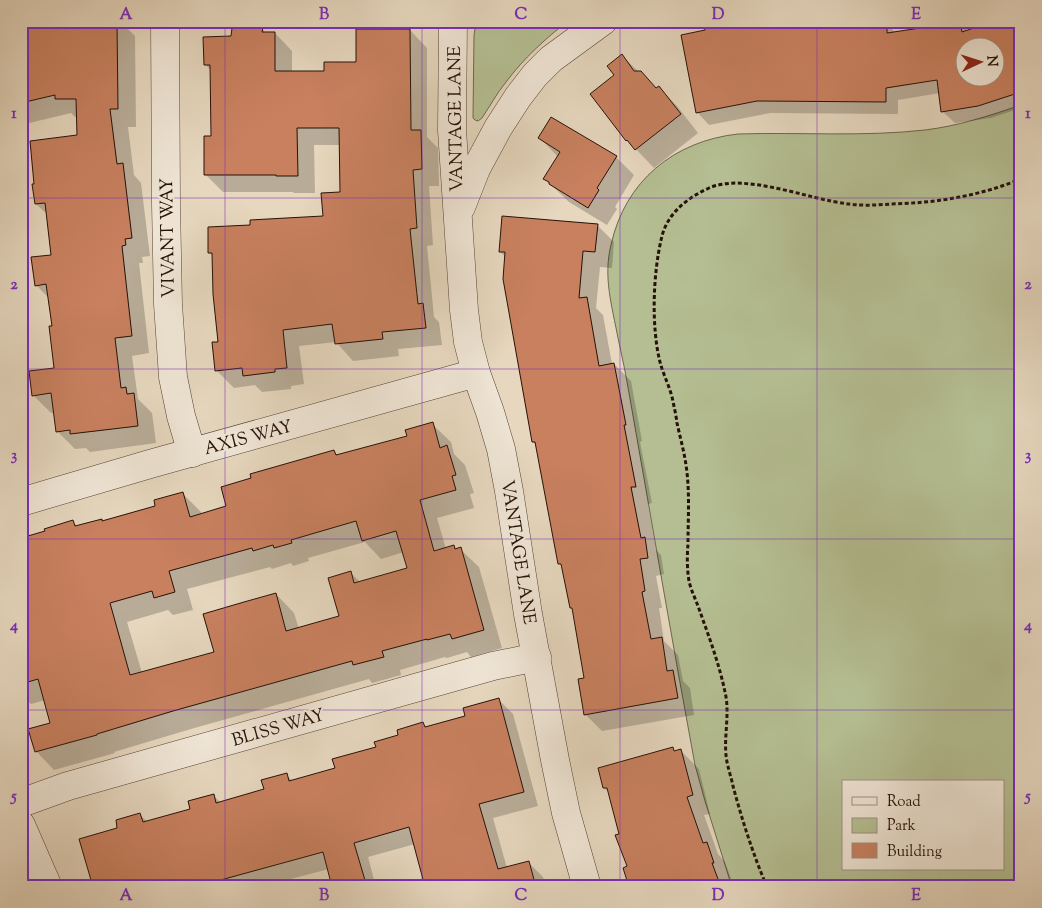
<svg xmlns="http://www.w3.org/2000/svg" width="1042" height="908" viewBox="0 0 1042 908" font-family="'Sorts Mill Goudy',serif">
	<rect width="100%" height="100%" fill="#e6d7be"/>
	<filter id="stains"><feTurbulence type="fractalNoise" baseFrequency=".004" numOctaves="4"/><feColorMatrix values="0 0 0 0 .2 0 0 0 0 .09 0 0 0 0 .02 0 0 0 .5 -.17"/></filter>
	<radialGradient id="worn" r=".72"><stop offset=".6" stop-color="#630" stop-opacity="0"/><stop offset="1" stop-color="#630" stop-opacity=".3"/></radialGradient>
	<!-- green -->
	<g fill="#b4be92" stroke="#6c684d" fill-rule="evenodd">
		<path d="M 476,21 L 568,21 C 545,39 524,58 506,82 C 497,93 490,106 482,118 L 478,121 L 475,120 L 473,118 L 474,36 Z"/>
		<path d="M 1021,105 L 1021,887 L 732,887 L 705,801 L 695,765 C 672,641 651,517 629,393 C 626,375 622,356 618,338 C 612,306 603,277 611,245 C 625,181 674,141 738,134 C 800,132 863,137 925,130 C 958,126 989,116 1021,105 ZM 843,782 L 1003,782 L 1003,869 L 843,869 Z"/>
	</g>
	<!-- shadow -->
	<g fill="#0003" fill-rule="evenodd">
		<path d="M 21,21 L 27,26 L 98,24 L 98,21 L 120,21 L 135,36 L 136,127 L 128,127 L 134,175 L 141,183 L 150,256 L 142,257 L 143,263 L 139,263 L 149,353 L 132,356 L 138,399 L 152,413 L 156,443 L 90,452 L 86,448 L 75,449 L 57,431 L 55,413 L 51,413 L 33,395 L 56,369 L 53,327 L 49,298 L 36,285 L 52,256 L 48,215 L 36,204 L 79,136 L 78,117 L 75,117 L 71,113 L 21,125 Z"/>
		<path d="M 1021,21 L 1021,108 L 991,118 L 955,123 L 942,111 L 940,93 L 898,100 L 898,114 L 770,113 L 709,125 L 697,112 L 886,24 L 896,33 L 960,23 L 968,31 ZM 964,48 L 994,48 L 994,78 L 964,78 Z"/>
		<path d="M 262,29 L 266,33 L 275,33 L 292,51 L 292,72 L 326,72 L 358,63 L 410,30 L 427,48 L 427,137 L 438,148 L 439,186 L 429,186 L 433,245 L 427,246 L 434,317 L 439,322 L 442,345 L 398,349 L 399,356 L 353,361 L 336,342 L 299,346 L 304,384 L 291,386 L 291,389 L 262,392 L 255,385 L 234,388 L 217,371 L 219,343 L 213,256 L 210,253 L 251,227 L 324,218 L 341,193 L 340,145 L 314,145 L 315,193 L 294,193 L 293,192 L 223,192 L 206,175 L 213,137 L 211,71 L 205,64 L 233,38 Z"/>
		<path d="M 622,56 L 657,89 L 659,88 L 677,106 L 698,133 L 654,168 L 634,147 L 615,75 Z"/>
		<path d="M 21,130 L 25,144 L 21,145 Z"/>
		<path d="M 540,138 L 616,157 L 634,175 L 615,207 L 617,209 L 607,225 L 569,202 L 545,179 L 558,157 Z"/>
		<path d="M 597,225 L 614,242 L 612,268 L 600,267 L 596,308 L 603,315 L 612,364 L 614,364 L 631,381 L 642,441 L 640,442 L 652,503 L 648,504 L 656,550 L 661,555 L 664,574 L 656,576 L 662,608 L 659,608 L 664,641 L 678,655 L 683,681 L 690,688 L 694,715 L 602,731 L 585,714 L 585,679 L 574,611 L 571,608 L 563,568 L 560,564 L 537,446 L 533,442 L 506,257 L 500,252 Z"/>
		<path d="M 432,424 L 451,442 L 454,454 L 465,465 L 474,493 L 470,494 L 474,508 L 437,518 L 446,549 L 454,547 L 457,550 L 460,549 L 479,567 L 502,648 L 471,657 L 467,652 L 447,658 L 445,657 L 400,670 L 401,675 L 372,683 L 369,679 L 191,729 L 114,752 L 115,753 L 54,770 L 36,751 L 51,724 L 45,700 L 31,704 L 21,695 L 21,539 L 46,532 L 73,522 L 78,527 L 101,520 L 104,522 L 157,507 L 182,493 L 201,512 L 202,515 L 228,507 L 334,452 L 338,456 L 408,437 ZM 365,542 L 381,559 L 404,552 L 408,569 L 361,583 L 351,573 L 341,617 L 299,629 L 294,613 L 276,594 L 215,653 L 142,673 L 127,622 L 168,610 L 173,615 L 193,610 L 187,589 L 270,567 L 272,569 L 291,563 L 293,566 L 309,561 L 308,558 Z"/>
		<path d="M 498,699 L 513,714 L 538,806 L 493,818 L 507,868 L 528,862 L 543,877 L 546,887 L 409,887 L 425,882 L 415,844 L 368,857 L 376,887 L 334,887 L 329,869 L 283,881 L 285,887 L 94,887 L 119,829 L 140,815 L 148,822 L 192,810 L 213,795 L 221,803 L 266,790 L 286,775 L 293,781 L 337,769 L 423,724 L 427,728 L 467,717 Z"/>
		<path d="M 672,749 L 675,752 L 680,750 L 699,769 L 710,814 L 704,815 L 718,854 L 725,862 L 732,881 L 730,882 L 732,887 L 631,887 L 628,867 L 609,792 L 604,788 Z"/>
	</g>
	<!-- building -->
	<g fill="#c8805f" stroke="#251108" fill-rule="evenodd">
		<path d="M 97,21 L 117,21 L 118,109 L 110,109 L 117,164 L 123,163 L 132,238 L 125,239 L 126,245 L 122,246 L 132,336 L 115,338 L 121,388 L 126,387 L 127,394 L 134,393 L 138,426 L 70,434 L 70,430 L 56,432 L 51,393 L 32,396 L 29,371 L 54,368 L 49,326 L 52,326 L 46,284 L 35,286 L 31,257 L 51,255 L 45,203 L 35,204 L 32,184 L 34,184 L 30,141 L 77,135 L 76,99 L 55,99 L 55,95 L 21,103 L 21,25 L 97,23 Z"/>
		<path d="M 716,21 L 887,23 L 887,33 L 960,22 L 962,32 L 994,21 L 1021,21 L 1021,92 L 978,106 L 941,112 L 937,80 L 886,88 L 886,102 L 757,101 L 696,113 L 681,35 L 705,30 L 704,24 ZM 964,48 L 994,48 L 994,78 L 964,78 Z"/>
		<path d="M 232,28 L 263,28 L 262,32 L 275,32 L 275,71 L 324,71 L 324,62 L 356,62 L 356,29 L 410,29 L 411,130 L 421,130 L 422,169 L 413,170 L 417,228 L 410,229 L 418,304 L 423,303 L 426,328 L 382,332 L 383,339 L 335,344 L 332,324 L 283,330 L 287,368 L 275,369 L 275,372 L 243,376 L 242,368 L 215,371 L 212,342 L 218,342 L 213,294 L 212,253 L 208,253 L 208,227 L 250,225 L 250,220 L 323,216 L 321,193 L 340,192 L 339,128 L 297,128 L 298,176 L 276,176 L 276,175 L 204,175 L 204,136 L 211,136 L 210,65 L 204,65 L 203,37 L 231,36 Z"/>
		<path d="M 622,54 L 634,71 L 641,71 L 656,88 L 659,86 L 681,114 L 635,150 L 627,140 L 626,141 L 590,94 L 614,75 L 607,66 Z"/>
		<path d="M 551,117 L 617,156 L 597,188 L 599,190 L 588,208 L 549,184 L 549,182 L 543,179 L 560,152 L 538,138 Z"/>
		<path d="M 502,216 L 598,224 L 595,252 L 583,251 L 579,298 L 587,297 L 599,366 L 614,363 L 626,425 L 624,425 L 636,487 L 631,487 L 641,538 L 645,537 L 648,558 L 640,559 L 645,591 L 642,592 L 651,639 L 662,637 L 667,671 L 673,670 L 678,698 L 584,715 L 578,679 L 584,678 L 572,608 L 570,608 L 561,564 L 558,564 L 535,442 L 532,442 L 503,279 L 505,252 L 499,252 Z"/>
		<path d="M 433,422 L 440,448 L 447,445 L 456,475 L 452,476 L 456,490 L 420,500 L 434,551 L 454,545 L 455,549 L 461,547 L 484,630 L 452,639 L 450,634 L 427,640 L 427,639 L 382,651 L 384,657 L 353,665 L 352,661 L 173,711 L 97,734 L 97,735 L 35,752 L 28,729 L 50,723 L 38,679 L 21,684 L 21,538 L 45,531 L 44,529 L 73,520 L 75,526 L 102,519 L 102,521 L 155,506 L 154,500 L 183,492 L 190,517 L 226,506 L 221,487 L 251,478 L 250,474 L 334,450 L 336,455 L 407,436 L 405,430 ZM 356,521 L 362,541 L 396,531 L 407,568 L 354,583 L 351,571 L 328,578 L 339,616 L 286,631 L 276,593 L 244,602 L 203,614 L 214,652 L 130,675 L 110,603 L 152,591 L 154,598 L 175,592 L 169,571 L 252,548 L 253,551 L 273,545 L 274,548 L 292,543 L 291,540 Z"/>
		<path d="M 499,698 L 524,792 L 479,804 L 498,869 L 529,861 L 536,887 L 425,887 L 409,827 L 354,843 L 367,887 L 332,887 L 323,852 L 195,887 L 93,887 L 79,839 L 117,828 L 116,820 L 140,813 L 143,822 L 190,809 L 188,801 L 214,794 L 216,803 L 264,789 L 261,780 L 287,773 L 289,781 L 335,768 L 332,759 L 376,747 L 374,742 L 398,735 L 397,730 L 423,722 L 425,727 L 465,716 L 463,708 Z"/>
		<path d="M 673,747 L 674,751 L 681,749 L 693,795 L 687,797 L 703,843 L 707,842 L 714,863 L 712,863 L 721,887 L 629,887 L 623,868 L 627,866 L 615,835 L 619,834 L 607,788 L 603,788 L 598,768 Z"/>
	</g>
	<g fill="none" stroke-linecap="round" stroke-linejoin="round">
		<defs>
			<g id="minor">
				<path d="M 165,21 L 166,204 L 168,304 L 173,377 L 181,416 L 192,453"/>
				<path d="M 453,21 L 452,130 L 464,310 L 468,342 L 476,373 L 490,412 L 501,449 L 509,491 L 528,614 L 555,760 L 566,813 L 587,887"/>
				<path d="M 461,207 L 476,169 L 498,128 L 518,97 L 535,75 L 551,59 L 603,21"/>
				<path d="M 21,502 L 150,464 L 476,373"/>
				<path d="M 21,803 L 68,786 L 493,666 L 537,657"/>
				<path d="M 21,825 L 48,887"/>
			</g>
		</defs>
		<!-- minor casing -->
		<use href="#minor" stroke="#554236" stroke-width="29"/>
		<!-- path -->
		<path stroke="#251108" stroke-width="3" stroke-dasharray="4 2.5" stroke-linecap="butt" d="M 767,887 C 753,854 742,820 733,786 C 731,776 727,766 726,755 C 724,735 730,712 725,692 C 719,663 708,634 698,606 C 695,598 691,590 689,581 C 687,569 687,556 688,544 C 688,518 690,491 686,465 C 684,451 680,437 677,423 C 676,415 674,406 672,397 C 669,385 663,374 660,362 C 651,326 653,272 662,236 C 668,213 687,198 709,188 C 745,172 810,200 849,204 C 863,206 877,205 891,204 C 936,203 979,196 1021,179"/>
		<!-- minor -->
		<use href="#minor" stroke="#efe5d5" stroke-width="28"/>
	</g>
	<!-- grid -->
	<path fill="none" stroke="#7b2cbf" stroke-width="1" stroke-opacity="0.55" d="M 225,21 L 225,887M 422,21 L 422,887M 620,21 L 620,887M 817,21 L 817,887M 21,198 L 1021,198M 21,369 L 1021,369M 21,539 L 1021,539M 21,710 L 1021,710"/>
	<g text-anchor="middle" stroke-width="4" stroke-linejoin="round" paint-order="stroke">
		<!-- street labels -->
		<g font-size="18" fill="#251108" stroke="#efe5d5">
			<text transform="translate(455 119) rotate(-91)" y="6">VANTAGE LANE</text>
			<text transform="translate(167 238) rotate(-91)" y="6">VIVANT WAY</text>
			<text transform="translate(248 437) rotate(-15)" y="6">AXIS WAY</text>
			<text transform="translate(519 552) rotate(81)" y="6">VANTAGE LANE</text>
			<text transform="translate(278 727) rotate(-16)" y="6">BLISS WAY</text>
		</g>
	</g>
	<!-- margin -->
	<rect width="1042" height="908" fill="none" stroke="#e6d7be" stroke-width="55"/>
	<!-- legend -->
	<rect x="842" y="780" width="162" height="90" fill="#efe5d5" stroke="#9e9083"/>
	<rect x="852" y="797" width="25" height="8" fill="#efe5d5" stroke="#9e9083"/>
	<text x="887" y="806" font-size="15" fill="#251108">Road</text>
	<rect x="852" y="818" width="25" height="15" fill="#b4be92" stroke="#9e9083"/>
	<text x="887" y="830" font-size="15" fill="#251108">Park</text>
	<rect x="852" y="843" width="25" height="15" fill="#c8805f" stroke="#9e9083"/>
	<text x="887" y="856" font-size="15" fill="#251108">Building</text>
	<!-- north arrow -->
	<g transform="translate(980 62) rotate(86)"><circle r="24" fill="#efe5d5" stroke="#9e9083"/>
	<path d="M0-4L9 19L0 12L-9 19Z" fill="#8f2418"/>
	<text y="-8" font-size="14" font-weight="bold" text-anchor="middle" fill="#251108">N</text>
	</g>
	<rect x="28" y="28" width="986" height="852" fill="none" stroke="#7b2cbf" stroke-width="2"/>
	<g font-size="16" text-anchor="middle" font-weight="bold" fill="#7b2cbf">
		<text x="126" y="19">A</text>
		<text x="324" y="19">B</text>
		<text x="521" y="19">C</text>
		<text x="718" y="19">D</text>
		<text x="916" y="19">E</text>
		<text x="14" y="118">1</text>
		<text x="1028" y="118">1</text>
		<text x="14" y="289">2</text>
		<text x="1028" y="289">2</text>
		<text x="14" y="460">3</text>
		<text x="1028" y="460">3</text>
		<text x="14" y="630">4</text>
		<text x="1028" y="630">4</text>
		<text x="14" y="801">5</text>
		<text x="1028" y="801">5</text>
		<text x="126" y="900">A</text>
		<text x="324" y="900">B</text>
		<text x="521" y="900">C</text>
		<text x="718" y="900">D</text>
		<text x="916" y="900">E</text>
	</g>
	<rect width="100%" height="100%" filter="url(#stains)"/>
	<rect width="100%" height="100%" fill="url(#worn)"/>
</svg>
